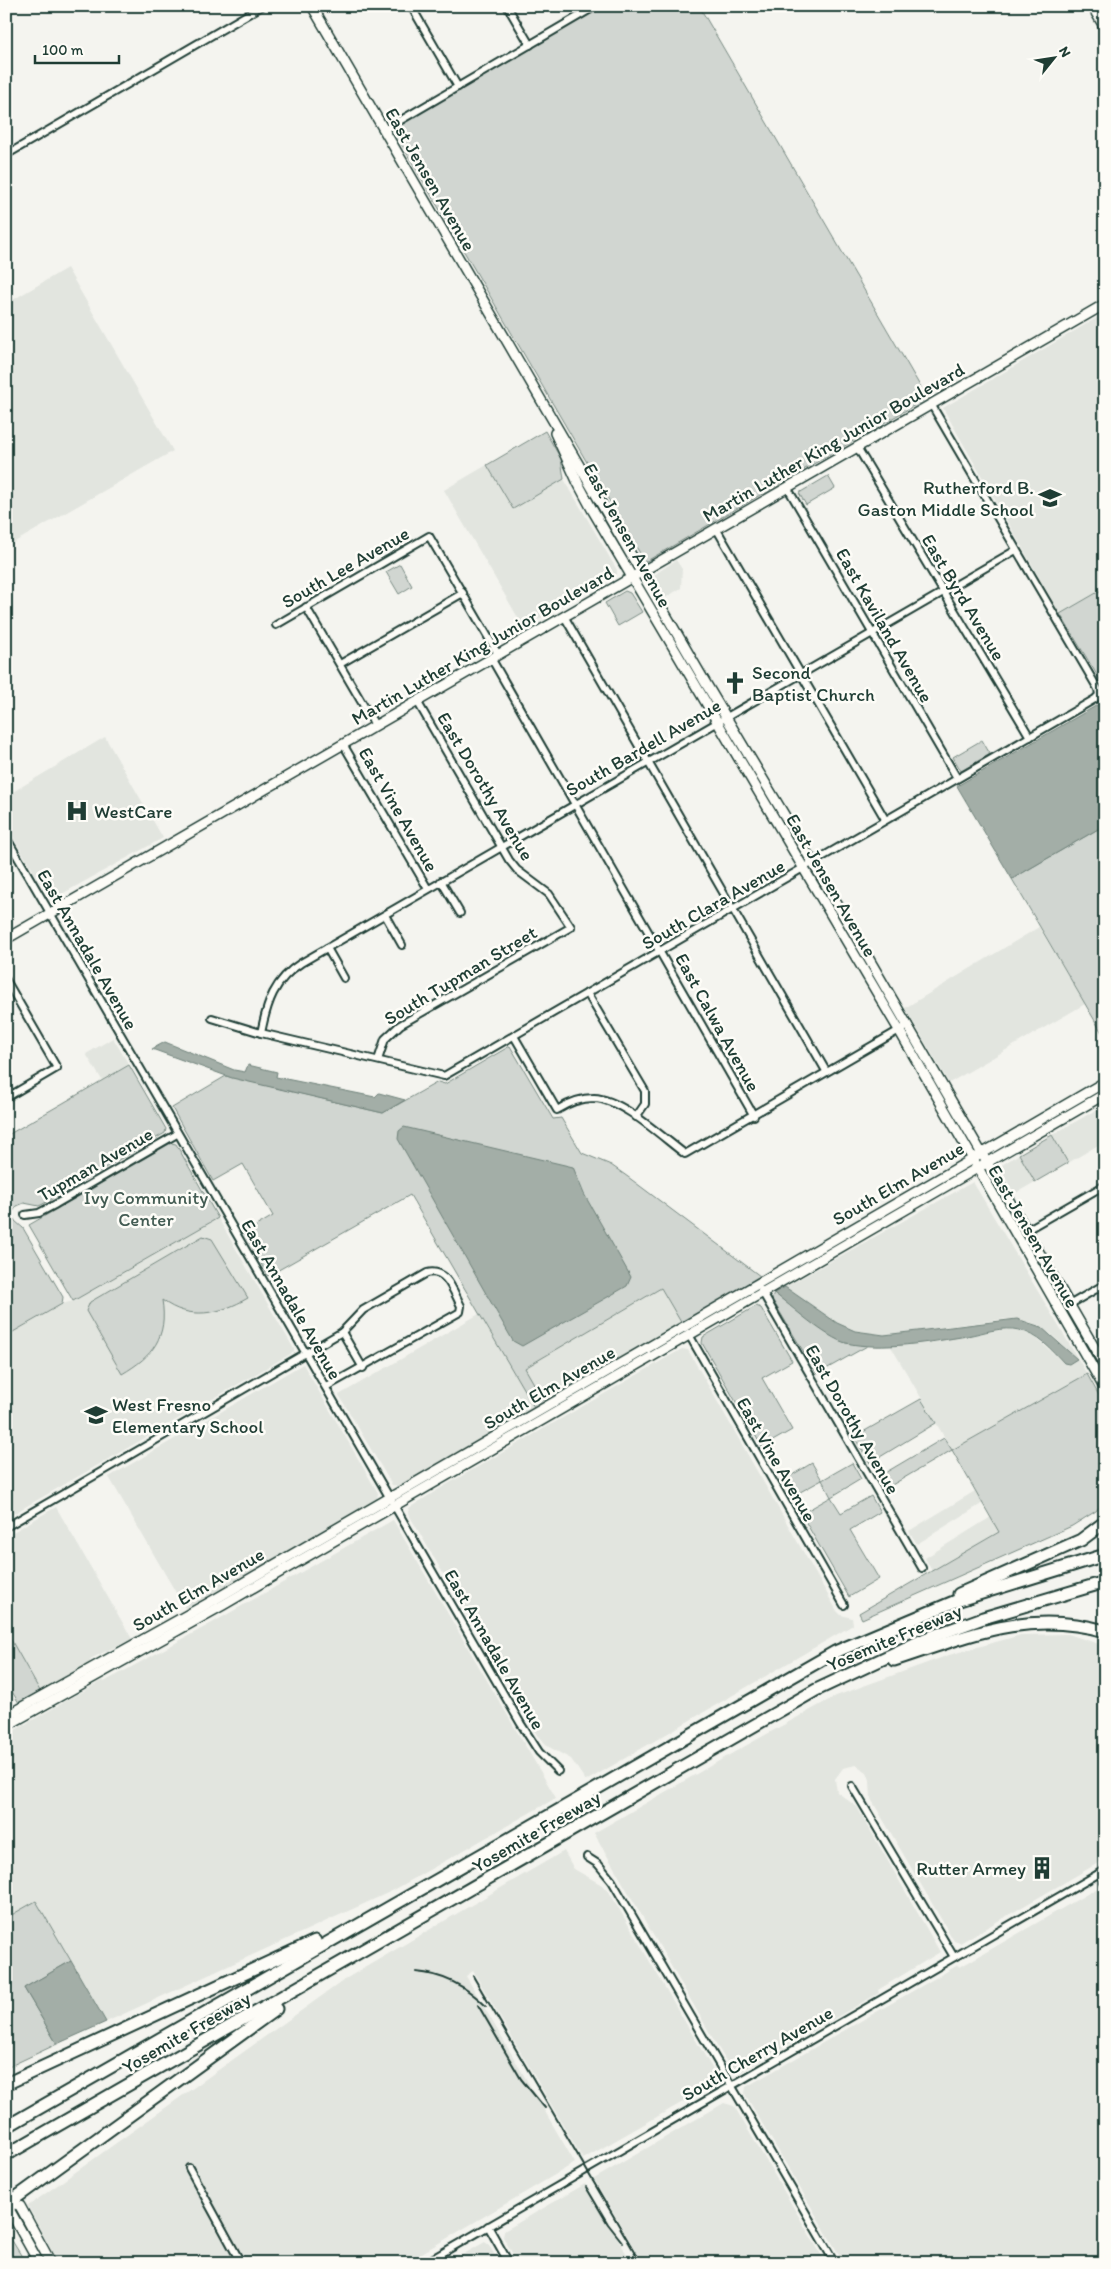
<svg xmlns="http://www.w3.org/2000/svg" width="1111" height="2269" viewBox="0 0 1111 2269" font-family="Itim,sans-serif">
	<rect width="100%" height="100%" fill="#f4f4ef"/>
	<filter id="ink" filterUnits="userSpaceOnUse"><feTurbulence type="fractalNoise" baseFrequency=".02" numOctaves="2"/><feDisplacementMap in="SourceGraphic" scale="10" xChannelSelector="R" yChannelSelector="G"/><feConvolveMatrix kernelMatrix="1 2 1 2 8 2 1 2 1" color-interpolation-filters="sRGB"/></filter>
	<g filter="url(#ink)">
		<!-- built -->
		<g fill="#e2e5df">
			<path d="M 67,268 L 173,451 L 6,547 L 6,304 Z"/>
			<path d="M 1105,313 L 1105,588 L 1060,614 L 943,408 Z"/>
			<path d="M 487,465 L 513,508 L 564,479 L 617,570 L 617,574 L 524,628 L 444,490 Z"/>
			<path d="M 676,560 L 682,569 L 681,588 L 665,598 L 654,575 Z"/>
			<path d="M 105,737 L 163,838 L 51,900 L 6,826 L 6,796 Z"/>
			<path d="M 1039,927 L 1085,1004 L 949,1083 L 905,1008 Z"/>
			<path d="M 113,1038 L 129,1065 L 102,1080 L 86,1054 Z"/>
			<path d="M 1105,1105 L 1105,1141 L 1068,1163 L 1052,1135 Z"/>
			<path d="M 1019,1154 L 1035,1182 L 1014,1194 L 1000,1168 L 1002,1165 Z"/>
			<path d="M 973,1182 L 1087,1374 L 952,1450 L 890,1345 L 958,1337 L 1008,1329 L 1020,1330 L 1035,1337 L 1064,1363 L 1069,1364 L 1077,1359 L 1052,1335 L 1030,1322 L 1005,1319 L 884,1335 L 855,1331 L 837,1323 L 785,1287 Z"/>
			<path d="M 218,1218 L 294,1349 L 294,1352 L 6,1518 L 6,1336 L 62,1304 L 73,1301 Z"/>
			<path d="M 661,1288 L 682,1324 L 545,1403 L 524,1368 Z"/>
			<path d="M 479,1314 L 535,1409 L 427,1471 L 397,1486 L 392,1485 L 339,1395 Z"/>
			<path d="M 682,1349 L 688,1350 L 837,1611 L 841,1615 L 852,1618 L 853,1625 L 586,1781 L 571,1759 L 549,1747 L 537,1735 L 408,1513 L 409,1508 L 439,1489 Z"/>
			<path d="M 303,1364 L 378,1493 L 377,1499 L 186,1610 L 109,1477 Z"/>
			<path d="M 975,1491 L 983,1503 L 917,1544 L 909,1531 Z"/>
			<path d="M 56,1507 L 132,1639 L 92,1658 L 89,1663 L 40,1691 L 6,1631 L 6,1536 Z"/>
			<path d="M 991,1517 L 999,1532 L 932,1571 L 925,1558 Z"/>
			<path d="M 393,1520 L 556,1798 L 392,1891 L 106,2022 L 36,1902 L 6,1918 L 6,1735 L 103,1680 L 104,1682 L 212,1623 Z"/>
			<path d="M 1068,1634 L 1105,1646 L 1105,1859 L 960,1943 L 954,1941 L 871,1799 L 870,1780 L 867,1772 L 856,1765 L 843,1768 L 835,1779 L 837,1792 L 857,1807 L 940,1952 L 878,1990 L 879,1993 L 737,2074 L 733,2073 L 594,1833 L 738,1750 L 836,1696 L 949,1655 L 1021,1635 Z"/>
			<path d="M 564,1851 L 574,1869 L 602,1885 L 611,1895 L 719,2080 L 718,2082 L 583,2159 L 473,1971 L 466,1976 L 575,2163 L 405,2263 L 58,2263 L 28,2206 L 347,1978 Z"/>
			<path d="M 1096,1889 L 1100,1890 L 1105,1899 L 1105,2263 L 844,2263 L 745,2094 L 746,2087 L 958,1965 L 960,1967 Z"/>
			<path d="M 724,2103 L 734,2106 L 826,2263 L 643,2263 L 594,2179 Z"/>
			<path d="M 585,2184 L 632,2263 L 518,2263 L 503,2237 L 504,2231 Z"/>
			<path d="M 485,2242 L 489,2245 L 499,2263 L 448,2263 Z"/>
		</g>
		<!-- green -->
		<g fill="#d1d6d1" stroke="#788a82">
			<path d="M 602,6 L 699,6 L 927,398 L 645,562 L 395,133 L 397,126 Z"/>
			<path d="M 545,431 L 561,459 L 564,479 L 513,509 L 487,465 Z"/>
			<path d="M 828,476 L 835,488 L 806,505 L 799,493 Z"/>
			<path d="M 400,564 L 412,586 L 399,594 L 386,572 Z"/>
			<path d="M 1105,588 L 1105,688 L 1060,614 Z"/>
			<path d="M 625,591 L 630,593 L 642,612 L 618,626 L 605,603 Z"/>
			<path d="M 982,740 L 990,754 L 961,771 L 953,757 Z"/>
			<path d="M 1105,825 L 1105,1038 L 1012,879 Z"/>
			<path d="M 510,1046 L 553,1119 L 561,1118 L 582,1153 L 611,1165 L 628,1177 L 760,1276 L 682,1324 L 661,1288 L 525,1368 L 545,1403 L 535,1409 L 410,1195 L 268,1276 L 244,1233 L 273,1216 L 243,1164 L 213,1181 L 172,1108 L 226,1076 L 383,1113 L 438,1082 L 445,1084 Z"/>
			<path d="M 129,1065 L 166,1129 L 165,1133 L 43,1204 L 39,1206 L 24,1203 L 17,1206 L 12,1213 L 15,1221 L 23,1228 L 63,1297 L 62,1304 L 6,1336 L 6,1136 Z"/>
			<path d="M 1052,1135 L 1068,1163 L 1035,1182 L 1019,1154 Z"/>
			<path d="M 171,1143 L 176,1144 L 218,1218 L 73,1301 L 29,1225 Z"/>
			<path d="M 203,1236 L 212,1239 L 248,1298 C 220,1314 189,1321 162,1300 C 168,1337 153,1356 122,1374 L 86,1311 L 90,1302 Z"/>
			<path d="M 774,1293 L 837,1339 L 846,1343 L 869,1345 L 817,1374 L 772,1299 Z"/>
			<path d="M 756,1306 L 761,1308 L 792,1361 L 762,1378 L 792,1430 L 762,1447 L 702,1343 L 703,1337 Z"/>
			<path d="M 1087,1374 L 1105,1406 L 1105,1500 L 1096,1511 L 1072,1526 L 862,1619 L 859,1613 L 999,1532 L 952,1450 L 885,1489 L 878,1477 L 944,1438 L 952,1450 Z"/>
			<path d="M 921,1399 L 936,1423 L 870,1463 L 854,1437 Z"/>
			<path d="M 812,1463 L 822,1480 L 852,1463 L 861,1479 L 831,1497 L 841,1513 L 871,1496 L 880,1512 L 850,1530 L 879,1579 L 849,1597 L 801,1514 L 831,1497 L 822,1480 L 791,1497 L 782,1481 Z"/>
			<path d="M 6,1631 L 40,1691 L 19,1703 L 6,1682 Z"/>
			<path d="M 36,1901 L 71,1961 L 24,1988 L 57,2044 L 6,2068 L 6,1918 Z"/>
			<path d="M 6,2231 L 24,2260 L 19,2263 L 6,2263 Z"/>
		</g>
		<!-- water -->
		<g fill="#a3aea7" stroke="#6e8179">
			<path d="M 1101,703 L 1105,709 L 1105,825 L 1012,879 L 957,786 Z"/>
			<path d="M 165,1042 L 234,1070 L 245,1072 L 248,1065 L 277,1072 L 276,1077 L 375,1097 L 379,1093 L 405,1100 L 383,1113 L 232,1078 L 152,1049 Z"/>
			<path d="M 404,1127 L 573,1167 L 584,1194 L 631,1277 L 627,1286 L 522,1346 L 513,1341 L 398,1139 L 399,1131 Z"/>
			<path d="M 785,1287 L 837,1323 L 855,1331 L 884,1335 L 1017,1319 L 1041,1327 L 1077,1359 L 1069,1364 L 1064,1363 C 1052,1350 1038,1334 1019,1330 C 1003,1326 983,1333 967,1336 C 931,1342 881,1351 846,1343 C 826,1338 791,1306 774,1293 Z"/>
			<path d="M 71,1961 L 106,2022 L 57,2044 L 24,1988 Z"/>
		</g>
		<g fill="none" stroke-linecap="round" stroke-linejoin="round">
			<defs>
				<g id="street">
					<path d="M 411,6 L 458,87"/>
					<path d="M 507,6 L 530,45"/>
					<path d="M 384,130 L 596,6"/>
					<path d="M 6,155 L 262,6"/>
					<path d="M 857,447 L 1030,737"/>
					<path d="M 787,487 L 957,778"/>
					<path d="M 716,528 L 885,819"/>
					<path d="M 306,607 L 375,725"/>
					<path d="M 564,616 L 826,1071"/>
					<path d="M 276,625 L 429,536 L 498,654"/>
					<path d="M 491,658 L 754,1116"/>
					<path d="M 340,664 L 463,593"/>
					<path d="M 343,744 L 428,889"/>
					<path d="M 6,837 L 521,1724 L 539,1752 L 558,1771"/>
					<path d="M 441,881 L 460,913"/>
					<path d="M 385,915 L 402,945"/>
					<path d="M 327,948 L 344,978"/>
					<path d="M 6,980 L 57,1068 L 6,1098"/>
					<path d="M 587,993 L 645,1091 L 645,1104 L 636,1117"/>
					<path d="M 212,1018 L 261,1033 L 444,1076 L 1095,699 L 1099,695 L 1098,689 L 931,404"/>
					<path d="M 261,1033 C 267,1003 274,980 301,963 L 1016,550"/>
					<path d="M 514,1036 L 557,1110 C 568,1103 580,1098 594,1098 C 622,1099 662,1137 685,1154 L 908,1025"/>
					<path d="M 378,1060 L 385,1039 L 400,1025 L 571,927 L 549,894 L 517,870 L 509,860 L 417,701"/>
					<path d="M 25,1215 L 39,1213 L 56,1204 L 177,1134"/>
					<path d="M 1025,1231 L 1105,1185"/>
					<path d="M 761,1290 L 922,1568"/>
					<path d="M 1069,1305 L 1105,1284"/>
					<path d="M 342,1332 L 363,1368"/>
					<path d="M 688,1333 L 844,1605"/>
					<path d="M 6,1527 L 342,1332 L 363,1310 L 427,1273 C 447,1268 453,1291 461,1306 L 460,1312 L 326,1387"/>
					<path d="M 852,1786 L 954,1957"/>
					<path d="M 587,1857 L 598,1864 L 612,1881 L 835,2263"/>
					<path d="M 1099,1873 L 1105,1883"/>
					<path d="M 189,2168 L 241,2263"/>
					<path d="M 488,2226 L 509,2263"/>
					<path d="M 425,2263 L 1105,1870"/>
				</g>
				<g id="secondary">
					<path d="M 312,6 L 705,682 L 826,885 L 1105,1366"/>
					<path d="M 1092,6 L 1105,28"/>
					<path d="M 555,433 L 578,483 L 593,511 L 899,1030 L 1105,1389"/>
					<path d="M 6,939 L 1105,304"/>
					<path d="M 6,1716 L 207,1604 L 1105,1082"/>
					<path d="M 6,1726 L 223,1605 L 1105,1094"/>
					<path d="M 6,2193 L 11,2202 L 20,2206 L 51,2263"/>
					<path d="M 11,2202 L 10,2211 L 39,2263"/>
				</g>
				<g id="highway">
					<path d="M 959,1594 L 1081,1540 L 1105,1522"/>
					<path d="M 894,1660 C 968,1636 1027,1609 1105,1631"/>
					<path d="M 6,2084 L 315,1941"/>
					<path d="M 6,2127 L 835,1652 L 956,1601 L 1105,1555"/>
					<path d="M 6,2155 L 816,1690 L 925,1639 L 983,1618 L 1105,1582"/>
					<path d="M 6,2205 L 276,2009"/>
				</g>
			</defs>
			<!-- street casing -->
			<use href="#street" stroke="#1f3d34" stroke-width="10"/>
			<!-- secondary casing -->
			<use href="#secondary" stroke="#1f3d34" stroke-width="12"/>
			<!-- highway casing -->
			<use href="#highway" stroke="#1f3d34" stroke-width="15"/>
			<!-- street -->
			<use href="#street" stroke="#fdfcf7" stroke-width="6"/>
			<!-- secondary -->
			<use href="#secondary" stroke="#fdfcf7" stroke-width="9"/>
			<!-- highway -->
			<use href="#highway" stroke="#fdfcf7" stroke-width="11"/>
			<!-- rail -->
			<g stroke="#1f3d34" stroke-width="2">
				<path d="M 416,1972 C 443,1974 467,1987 486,2006"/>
				<path d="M 473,1976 L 641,2263"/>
				<path d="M 478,2005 L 521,2079 L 545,2108"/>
				<path d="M 586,2187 L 608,2224 L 623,2243"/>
			</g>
		</g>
	</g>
	<!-- icons -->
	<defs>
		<symbol id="school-bare" viewBox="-9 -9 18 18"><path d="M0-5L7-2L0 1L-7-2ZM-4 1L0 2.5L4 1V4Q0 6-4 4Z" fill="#1f3d34" stroke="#fdfcf7" stroke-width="2.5" paint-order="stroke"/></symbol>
		<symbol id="church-bare" viewBox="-9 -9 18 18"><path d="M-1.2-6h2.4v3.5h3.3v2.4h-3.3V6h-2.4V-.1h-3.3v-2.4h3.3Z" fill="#1f3d34" stroke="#fdfcf7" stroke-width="2.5" paint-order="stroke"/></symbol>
		<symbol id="hospital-bare" viewBox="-9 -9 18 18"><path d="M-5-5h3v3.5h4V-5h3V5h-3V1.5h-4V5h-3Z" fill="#1f3d34" stroke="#fdfcf7" stroke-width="2.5" paint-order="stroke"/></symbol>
		<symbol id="building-bare" viewBox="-9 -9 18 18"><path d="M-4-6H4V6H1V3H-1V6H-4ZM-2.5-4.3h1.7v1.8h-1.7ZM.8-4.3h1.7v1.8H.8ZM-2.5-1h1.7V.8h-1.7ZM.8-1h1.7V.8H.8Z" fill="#1f3d34" stroke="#fdfcf7" stroke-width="2.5" paint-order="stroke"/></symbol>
	</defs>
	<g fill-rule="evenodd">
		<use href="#school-bare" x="1034" y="482" width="32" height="32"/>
		<use href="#church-bare" x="719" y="667" width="32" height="32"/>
		<use href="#hospital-bare" x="61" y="795" width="32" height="32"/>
		<use href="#school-bare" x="80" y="1399" width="32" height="32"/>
		<use href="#building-bare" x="1026" y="1852" width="32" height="32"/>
	</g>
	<g text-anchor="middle" stroke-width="5" stroke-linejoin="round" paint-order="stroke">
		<!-- street labels -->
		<g font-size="19" fill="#1f3d34" stroke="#fdfcf7">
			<text transform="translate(431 179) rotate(60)" y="7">East Jensen Avenue</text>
			<text transform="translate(833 442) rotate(-30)" y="7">Martin Luther King Junior Boulevard</text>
			<text transform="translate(628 535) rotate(61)" y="7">East Jensen Avenue</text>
			<text transform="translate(345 567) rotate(-30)" y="7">South Lee Avenue</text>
			<text transform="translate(964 597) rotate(59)" y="7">East Byrd Avenue</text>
			<text transform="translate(885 625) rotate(60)" y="7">East Kaviland Avenue</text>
			<text transform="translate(482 645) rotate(-30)" y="7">Martin Luther King Junior Boulevard</text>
			<text transform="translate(643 747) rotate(-30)" y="7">South Bardell Avenue</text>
			<text transform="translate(486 786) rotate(59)" y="7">East Dorothy Avenue</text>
			<text transform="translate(399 809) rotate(60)" y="7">East Vine Avenue</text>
			<text transform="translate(832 885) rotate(60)" y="7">East Jensen Avenue</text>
			<text transform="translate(713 904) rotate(-30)" y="7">South Clara Avenue</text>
			<text transform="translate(88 949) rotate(60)" y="7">East Annadale Avenue</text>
			<text transform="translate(460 975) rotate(-31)" y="7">South Tupman Street</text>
			<text transform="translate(718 1022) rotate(61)" y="7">East Calwa Avenue</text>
			<text transform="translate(95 1164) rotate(-30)" y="7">Tupman Avenue</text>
			<text transform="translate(898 1183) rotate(-30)" y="7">South Elm Avenue</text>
			<text transform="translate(1034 1236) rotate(60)" y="7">East Jensen Avenue</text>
			<text transform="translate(292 1299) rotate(60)" y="7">East Annadale Avenue</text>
			<text transform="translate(549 1387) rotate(-30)" y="7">South Elm Avenue</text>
			<text transform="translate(853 1419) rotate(60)" y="7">East Dorothy Avenue</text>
			<text transform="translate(777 1459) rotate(60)" y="7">East Vine Avenue</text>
			<text transform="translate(198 1589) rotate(-30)" y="7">South Elm Avenue</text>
			<text transform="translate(894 1637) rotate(-23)" y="7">Yosemite Freeway</text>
			<text transform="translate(495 1649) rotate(60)" y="7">East Annadale Avenue</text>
			<text transform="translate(536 1831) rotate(-30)" y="7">Yosemite Freeway</text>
			<text transform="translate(186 2032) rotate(-30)" y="7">Yosemite Freeway</text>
			<text transform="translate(757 2053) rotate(-30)" y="7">South Cherry Avenue</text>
		</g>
		<!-- poi labels -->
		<g font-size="19" fill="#1f3d34" stroke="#fdfcf7" text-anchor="start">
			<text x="1034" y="494" text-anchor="end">Rutherford B.<tspan x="1034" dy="22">Gaston Middle School</tspan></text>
			<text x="752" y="679">Second<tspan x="752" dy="22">Baptist Church</tspan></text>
			<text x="94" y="818">WestCare</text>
			<text x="112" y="1411">West Fresno<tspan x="112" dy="22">Elementary School</tspan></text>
			<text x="1026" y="1875" text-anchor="end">Rutter Armey</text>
		</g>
		<!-- park labels -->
		<g font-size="19" fill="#435c53" stroke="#fdfcf7">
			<text x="146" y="1204">Ivy Community<tspan x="146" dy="22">Center</tspan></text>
		</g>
	</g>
	<!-- margin -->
	<rect width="1111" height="2269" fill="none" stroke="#fdfcf7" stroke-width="25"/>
	<rect x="12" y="12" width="1086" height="2244" fill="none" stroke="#1f3d34" stroke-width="2" filter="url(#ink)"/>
	<!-- north arrow -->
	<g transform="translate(1054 58) rotate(60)" stroke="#fdfcf7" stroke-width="4" paint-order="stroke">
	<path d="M0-4L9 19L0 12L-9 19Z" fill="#1f3d34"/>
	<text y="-8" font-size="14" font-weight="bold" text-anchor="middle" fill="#1f3d34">N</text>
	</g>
	<!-- scale -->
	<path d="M35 55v8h84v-8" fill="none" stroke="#1f3d34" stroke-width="2.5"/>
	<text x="42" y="55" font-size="15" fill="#1f3d34" stroke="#fdfcf7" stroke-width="4" paint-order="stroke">100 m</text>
</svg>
